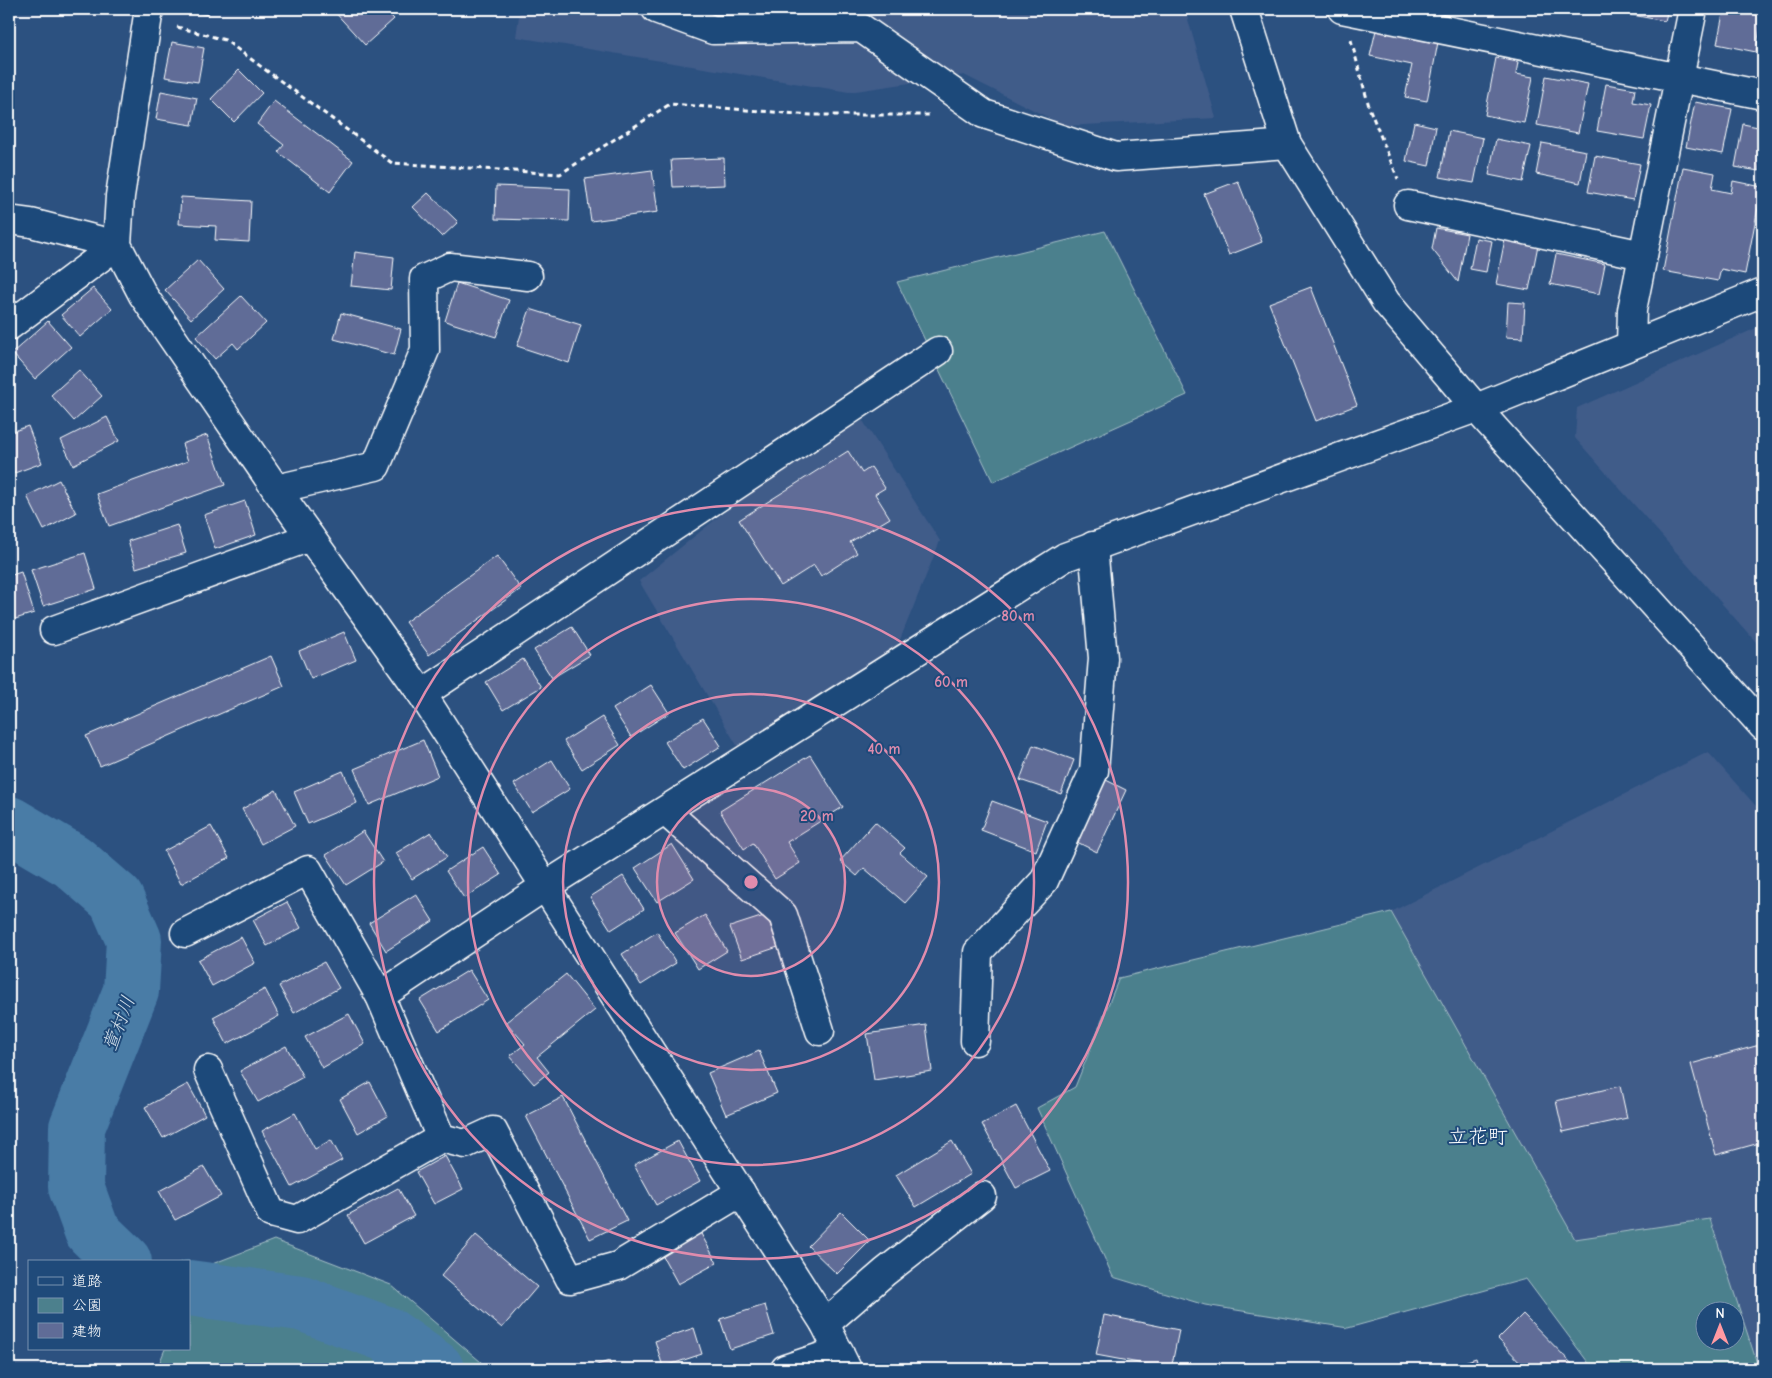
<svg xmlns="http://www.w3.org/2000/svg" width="1772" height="1378" viewBox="0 0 1772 1378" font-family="'Comic Neue','Klee One',sans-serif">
	<rect width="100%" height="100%" fill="#2c5180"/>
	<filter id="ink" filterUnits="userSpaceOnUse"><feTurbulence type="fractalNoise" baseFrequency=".02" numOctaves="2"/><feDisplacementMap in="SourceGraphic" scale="10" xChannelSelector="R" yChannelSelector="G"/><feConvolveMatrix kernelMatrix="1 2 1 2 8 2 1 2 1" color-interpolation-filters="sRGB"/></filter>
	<g filter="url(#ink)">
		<!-- built -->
		<g fill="#405c89">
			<path d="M 520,9 L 1185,9 L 1216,118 L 1065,126 L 964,75 L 849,92 L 516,37 Z"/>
			<path d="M 1763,325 L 1763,650 L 1575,438 L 1577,408 Z"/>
			<path d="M 863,421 L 940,541 L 893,657 L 738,747 L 639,581 L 814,440 Z"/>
			<path d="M 1708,752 L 1763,814 L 1763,1369 L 1759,1369 L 1710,1219 L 1575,1239 L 1391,912 Z"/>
		</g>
		<!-- green -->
		<g fill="#4c808d" stroke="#a6c0c6" fill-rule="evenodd">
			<path d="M 1105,231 L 1187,395 L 993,482 L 897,282 Z"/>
			<path d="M 1391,912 L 1575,1239 L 1710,1219 L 1759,1369 L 1593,1369 L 1526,1279 L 1348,1328 L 1205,1305 L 1113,1277 L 1037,1108 L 1075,1087 L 1119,978 ZM 1704,1310 L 1734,1310 L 1734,1340 L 1704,1340 Z"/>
			<path d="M 274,1240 L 391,1285 L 481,1362 L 482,1369 L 157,1369 L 165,1349 L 189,1349 L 189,1286 L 194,1271 Z"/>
		</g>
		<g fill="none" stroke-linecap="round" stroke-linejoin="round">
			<!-- river -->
			<g stroke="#487ca6" stroke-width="56">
				<path d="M 9,824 L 72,861 L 116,899 L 134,940 L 131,991 L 77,1127 L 76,1187 L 92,1231 L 124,1262"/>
				<path d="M 189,1288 L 301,1303 L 386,1334 L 436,1369"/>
			</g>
		</g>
		<!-- building -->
		<g fill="#606c97" stroke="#fff">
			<path d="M 177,9 L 209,9 L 208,15 Z"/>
			<path d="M 332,9 L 384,9 L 394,19 L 365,45 Z"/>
			<path d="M 1628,9 L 1668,9 L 1665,21 L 1627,14 Z"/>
			<path d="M 1724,9 L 1763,9 L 1756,52 L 1717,44 Z"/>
			<path d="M 1376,30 L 1438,42 L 1427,101 L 1405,97 L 1412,65 L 1370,56 Z"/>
			<path d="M 172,42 L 204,48 L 198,82 L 165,77 Z"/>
			<path d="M 1496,58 L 1518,62 L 1516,74 L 1533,77 L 1524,123 L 1485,115 Z"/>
			<path d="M 239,70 L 262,93 L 234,122 L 211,99 Z"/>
			<path d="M 1546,76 L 1588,84 L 1578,133 L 1537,125 Z"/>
			<path d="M 1606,84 L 1635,89 L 1633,102 L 1651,105 L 1644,139 L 1597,131 Z"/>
			<path d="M 161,91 L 197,98 L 192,125 L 156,119 Z"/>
			<path d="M 274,101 L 353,161 L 330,192 L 278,152 L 284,145 L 257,124 Z"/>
			<path d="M 1695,102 L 1732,109 L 1723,154 L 1686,147 Z"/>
			<path d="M 1414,122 L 1436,127 L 1429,166 L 1406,161 Z"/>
			<path d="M 1743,124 L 1763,128 L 1763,150 L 1759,171 L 1735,167 Z"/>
			<path d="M 1449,131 L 1483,138 L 1474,183 L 1440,177 Z"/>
			<path d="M 1496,139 L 1531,146 L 1523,182 L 1489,175 Z"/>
			<path d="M 1542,143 L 1586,151 L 1580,183 L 1536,174 Z"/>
			<path d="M 1595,156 L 1640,164 L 1633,200 L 1588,192 Z"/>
			<path d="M 724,158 L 725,185 L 673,187 L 671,160 Z"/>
			<path d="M 1683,167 L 1715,173 L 1712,189 L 1731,193 L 1733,181 L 1762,187 L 1745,274 L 1721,269 L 1718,281 L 1663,271 Z"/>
			<path d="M 652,170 L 658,212 L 591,221 L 585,179 Z"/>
			<path d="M 1238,181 L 1262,242 L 1229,255 L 1204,194 Z"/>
			<path d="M 496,186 L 570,189 L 569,221 L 495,219 Z"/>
			<path d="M 428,193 L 458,222 L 442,237 L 413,207 Z"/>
			<path d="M 181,197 L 251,201 L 249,242 L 215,240 L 216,226 L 179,224 Z"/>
			<path d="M 1436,228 L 1467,234 L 1458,282 L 1432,249 Z"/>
			<path d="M 1476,238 L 1492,241 L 1486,272 L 1470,269 Z"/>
			<path d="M 1505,239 L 1538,245 L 1529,290 L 1496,284 Z"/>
			<path d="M 355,252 L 394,257 L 391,290 L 351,286 Z"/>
			<path d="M 1556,254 L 1605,264 L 1599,294 L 1550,284 Z"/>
			<path d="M 198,260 L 224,289 L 191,319 L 165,290 Z"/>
			<path d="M 457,283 L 509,300 L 496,337 L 445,321 Z"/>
			<path d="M 1311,287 L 1357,405 L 1316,421 L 1269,303 Z"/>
			<path d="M 93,288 L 112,309 L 80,337 L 61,315 Z"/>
			<path d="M 241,296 L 266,323 L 238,349 L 233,343 L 215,359 L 196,337 Z"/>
			<path d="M 1508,302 L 1525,303 L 1523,338 L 1506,337 Z"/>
			<path d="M 530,309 L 581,325 L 569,363 L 517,346 Z"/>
			<path d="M 341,313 L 401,329 L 394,355 L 334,339 Z"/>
			<path d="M 48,321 L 71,347 L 35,379 L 12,353 Z"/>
			<path d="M 79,370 L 102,396 L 74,421 L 51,395 Z"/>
			<path d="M 107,417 L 119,441 L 73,465 L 61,440 Z"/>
			<path d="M 28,426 L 42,463 L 9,475 L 9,433 Z"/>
			<path d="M 207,435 L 225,485 L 109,526 L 97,494 L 188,461 L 182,444 Z"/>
			<path d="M 848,451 L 862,473 L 871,467 L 885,488 L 875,494 L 890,518 L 850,542 L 857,553 L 821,576 L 814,565 L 781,586 L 739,520 Z"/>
			<path d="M 59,480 L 76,513 L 44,530 L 27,496 Z"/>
			<path d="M 245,501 L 256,535 L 215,549 L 204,515 Z"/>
			<path d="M 177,525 L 186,553 L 136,568 L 128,541 Z"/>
			<path d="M 85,553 L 96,589 L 43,606 L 31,570 Z"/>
			<path d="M 497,556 L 521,589 L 429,655 L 405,622 Z"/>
			<path d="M 21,572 L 34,613 L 9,621 L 9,576 Z"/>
			<path d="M 572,627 L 590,655 L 552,678 L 534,650 Z"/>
			<path d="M 344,632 L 356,660 L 311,679 L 299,651 Z"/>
			<path d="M 271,656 L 284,686 L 100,766 L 86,736 Z"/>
			<path d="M 523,659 L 541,687 L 503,710 L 486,682 Z"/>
			<path d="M 651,685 L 669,713 L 631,737 L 613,709 Z"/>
			<path d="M 602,717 L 620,745 L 582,769 L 564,741 Z"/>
			<path d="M 703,718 L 721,746 L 683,770 L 665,742 Z"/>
			<path d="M 423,740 L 438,776 L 369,805 L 354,769 Z"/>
			<path d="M 1033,745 L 1074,760 L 1061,794 L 1020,780 Z"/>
			<path d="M 810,755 L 843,807 L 787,842 L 800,863 L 775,879 L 753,843 L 744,849 L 720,811 Z"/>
			<path d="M 552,760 L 570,789 L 532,812 L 514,784 Z"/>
			<path d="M 343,771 L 357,803 L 308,824 L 294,792 Z"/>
			<path d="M 1106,780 L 1126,790 L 1097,852 L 1077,842 Z"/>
			<path d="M 276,790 L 295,826 L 261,844 L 242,809 Z"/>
			<path d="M 992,801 L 1047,821 L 1036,851 L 981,830 Z"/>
			<path d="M 875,822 L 905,848 L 900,853 L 928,877 L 905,903 L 864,868 L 857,876 L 840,861 Z"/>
			<path d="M 211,826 L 229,858 L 181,884 L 164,851 Z"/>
			<path d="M 363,831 L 383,862 L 346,885 L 326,855 Z"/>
			<path d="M 431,832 L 447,857 L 412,879 L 396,853 Z"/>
			<path d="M 672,844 L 694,879 L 657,902 L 635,868 Z"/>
			<path d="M 483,847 L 501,875 L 464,898 L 446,871 Z"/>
			<path d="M 623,876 L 644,909 L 611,930 L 590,897 Z"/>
			<path d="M 416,894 L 433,921 L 386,951 L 369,923 Z"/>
			<path d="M 287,902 L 301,928 L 267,946 L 253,920 Z"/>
			<path d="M 705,915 L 727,951 L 698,969 L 675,933 Z"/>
			<path d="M 767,915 L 778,947 L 742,959 L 730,927 Z"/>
			<path d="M 657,932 L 676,963 L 641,985 L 622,954 Z"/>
			<path d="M 241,937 L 255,963 L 212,986 L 198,960 Z"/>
			<path d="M 324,962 L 339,988 L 294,1013 L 279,986 Z"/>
			<path d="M 469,970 L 488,1000 L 439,1031 L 420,1000 Z"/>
			<path d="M 566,974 L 595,1010 L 537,1057 L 549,1072 L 534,1084 L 510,1056 L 525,1044 L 506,1022 Z"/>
			<path d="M 265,989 L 279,1016 L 227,1044 L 213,1017 Z"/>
			<path d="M 349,1014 L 365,1044 L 322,1068 L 305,1037 Z"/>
			<path d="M 926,1025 L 932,1071 L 874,1080 L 867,1034 Z"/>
			<path d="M 1763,1044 L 1763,1142 L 1716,1155 L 1691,1064 Z"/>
			<path d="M 286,1046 L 303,1077 L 258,1102 L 240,1071 Z"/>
			<path d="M 759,1051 L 777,1093 L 726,1115 L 708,1073 Z"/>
			<path d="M 370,1082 L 388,1116 L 358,1133 L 340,1099 Z"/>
			<path d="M 188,1084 L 205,1115 L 163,1138 L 145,1107 Z"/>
			<path d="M 1620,1086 L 1627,1118 L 1563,1132 L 1556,1101 Z"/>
			<path d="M 563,1097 L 627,1221 L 590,1239 L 526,1116 Z"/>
			<path d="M 1016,1106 L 1050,1171 L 1016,1188 L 982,1124 Z"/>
			<path d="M 295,1113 L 315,1149 L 331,1140 L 342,1160 L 292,1187 L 262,1131 Z"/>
			<path d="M 678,1141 L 700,1181 L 656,1205 L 634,1165 Z"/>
			<path d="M 952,1141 L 971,1174 L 916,1207 L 896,1175 Z"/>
			<path d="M 445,1156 L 463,1189 L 434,1204 L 416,1172 Z"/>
			<path d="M 204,1167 L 221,1196 L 175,1220 L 159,1191 Z"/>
			<path d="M 398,1188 L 414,1216 L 364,1243 L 348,1215 Z"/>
			<path d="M 841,1212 L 870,1241 L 837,1274 L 808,1246 Z"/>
			<path d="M 700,1232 L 717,1263 L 678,1284 L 661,1253 Z"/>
			<path d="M 476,1235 L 537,1287 L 502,1328 L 441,1276 Z"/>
			<path d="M 765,1305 L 774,1335 L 730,1349 L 720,1319 Z"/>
			<path d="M 1523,1314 L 1577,1369 L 1527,1369 L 1498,1339 Z"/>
			<path d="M 1104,1315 L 1179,1330 L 1171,1369 L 1096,1355 Z"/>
			<path d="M 694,1328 L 702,1354 L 663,1367 L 655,1341 Z"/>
			<path d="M 1476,1358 L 1479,1369 L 1443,1369 Z"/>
			<path d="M 609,1361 L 612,1369 L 585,1369 Z"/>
		</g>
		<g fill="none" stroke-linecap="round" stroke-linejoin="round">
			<defs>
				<g id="minor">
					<path d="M 149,9 L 120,196 L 117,245 L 143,295 L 276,489 L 422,694 L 825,1324 L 847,1369"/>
					<path d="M 656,9 L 713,30 L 861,28 L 984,114 L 1116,157 L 1287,144"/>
					<path d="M 1244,9 L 1287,144 L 1386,302 L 1476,408 L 1763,726"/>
					<path d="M 1342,9 L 1763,95"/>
					<path d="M 1408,205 L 1643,255"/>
					<path d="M 9,220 L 31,223 L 117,245"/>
					<path d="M 9,326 L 117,245"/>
					<path d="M 1631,344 L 1632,310 L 1693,9"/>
					<path d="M 276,489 L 376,466 L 425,350 L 424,279 L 450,267 L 528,276"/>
					<path d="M 54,630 L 310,537"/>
					<path d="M 422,694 L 938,351"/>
					<path d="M 665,811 L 783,915 L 820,1031"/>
					<path d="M 185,933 L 308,870 L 380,996 L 441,1138 L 297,1220 L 271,1213 L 208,1070"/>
					<path d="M 380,996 L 544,887 L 1065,557 L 1476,408 L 1763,292"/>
					<path d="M 975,1041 L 978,952 L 1044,881 L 1094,771 L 1103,658 L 1093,546"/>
					<path d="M 441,1138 L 465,1144 L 493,1131 L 570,1279 L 618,1266 L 741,1192"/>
					<path d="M 825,1324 L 885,1272 L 982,1196"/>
					<path d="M 785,1369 L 839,1351"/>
				</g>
			</defs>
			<!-- minor casing -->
			<use href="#minor" stroke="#fff" stroke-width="31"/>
			<!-- path -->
			<g stroke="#fff" stroke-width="3" stroke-dasharray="5 4" stroke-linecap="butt">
				<path d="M 177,27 L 225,40 L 392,163 L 560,174 L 670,104 L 811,115 L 932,115"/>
				<path d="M 1351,40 L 1370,110 L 1398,179"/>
			</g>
			<!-- minor -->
			<use href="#minor" stroke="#1f4a7a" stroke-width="28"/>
		</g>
	</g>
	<!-- distance rings -->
	<circle cx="751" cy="882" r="94" fill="#e08cad" fill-opacity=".12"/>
	<g fill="none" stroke="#e08cad" stroke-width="2.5">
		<circle cx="751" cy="882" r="94"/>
		<circle cx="751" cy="882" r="188"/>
		<circle cx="751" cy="882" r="283"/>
		<circle cx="751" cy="882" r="377"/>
	</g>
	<g text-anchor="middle" stroke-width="4" stroke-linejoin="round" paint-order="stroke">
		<!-- water labels -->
		<g font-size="19" font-style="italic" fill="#d1dee9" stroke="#1f4a7a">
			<text transform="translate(118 1023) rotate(-69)" y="7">萱村川</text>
		</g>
		<!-- quarter labels -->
		<g font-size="20" fill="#fff" stroke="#1f4a7a">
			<text x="1478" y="1143">立花町</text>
		</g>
	</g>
	<circle cx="751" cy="882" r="8" fill="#e08cad" stroke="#1f4a7a" stroke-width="2.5"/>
	<g font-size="15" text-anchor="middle" font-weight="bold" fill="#e08cad" stroke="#1f4a7a" stroke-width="4" stroke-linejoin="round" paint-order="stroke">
		<text x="1018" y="621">80 m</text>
		<text x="951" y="687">60 m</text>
		<text x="884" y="754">40 m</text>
		<text x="817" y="821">20 m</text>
	</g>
	<!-- margin -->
	<rect width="1772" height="1378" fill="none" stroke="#1f4a7a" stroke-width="30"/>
	<rect x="15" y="15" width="1742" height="1348" fill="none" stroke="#fff" stroke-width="2" filter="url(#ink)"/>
	<!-- legend -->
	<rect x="28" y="1260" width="162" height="90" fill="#1f4a7a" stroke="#7992af"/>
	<rect x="38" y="1277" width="25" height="8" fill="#1f4a7a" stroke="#7992af"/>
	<text x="72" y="1286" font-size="15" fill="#ffffff">道路</text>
	<rect x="38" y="1298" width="25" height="15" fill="#4c808d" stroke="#7992af"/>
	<text x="72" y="1310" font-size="15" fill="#ffffff">公園</text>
	<rect x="38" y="1323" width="25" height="15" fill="#606c97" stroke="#7992af"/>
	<text x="72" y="1336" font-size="15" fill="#ffffff">建物</text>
	<!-- north arrow -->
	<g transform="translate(1720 1326)"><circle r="24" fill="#1f4a7a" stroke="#7992af"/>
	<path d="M0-4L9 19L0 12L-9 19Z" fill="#ff9aa2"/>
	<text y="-8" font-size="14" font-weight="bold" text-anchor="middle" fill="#ffffff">N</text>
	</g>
</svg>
